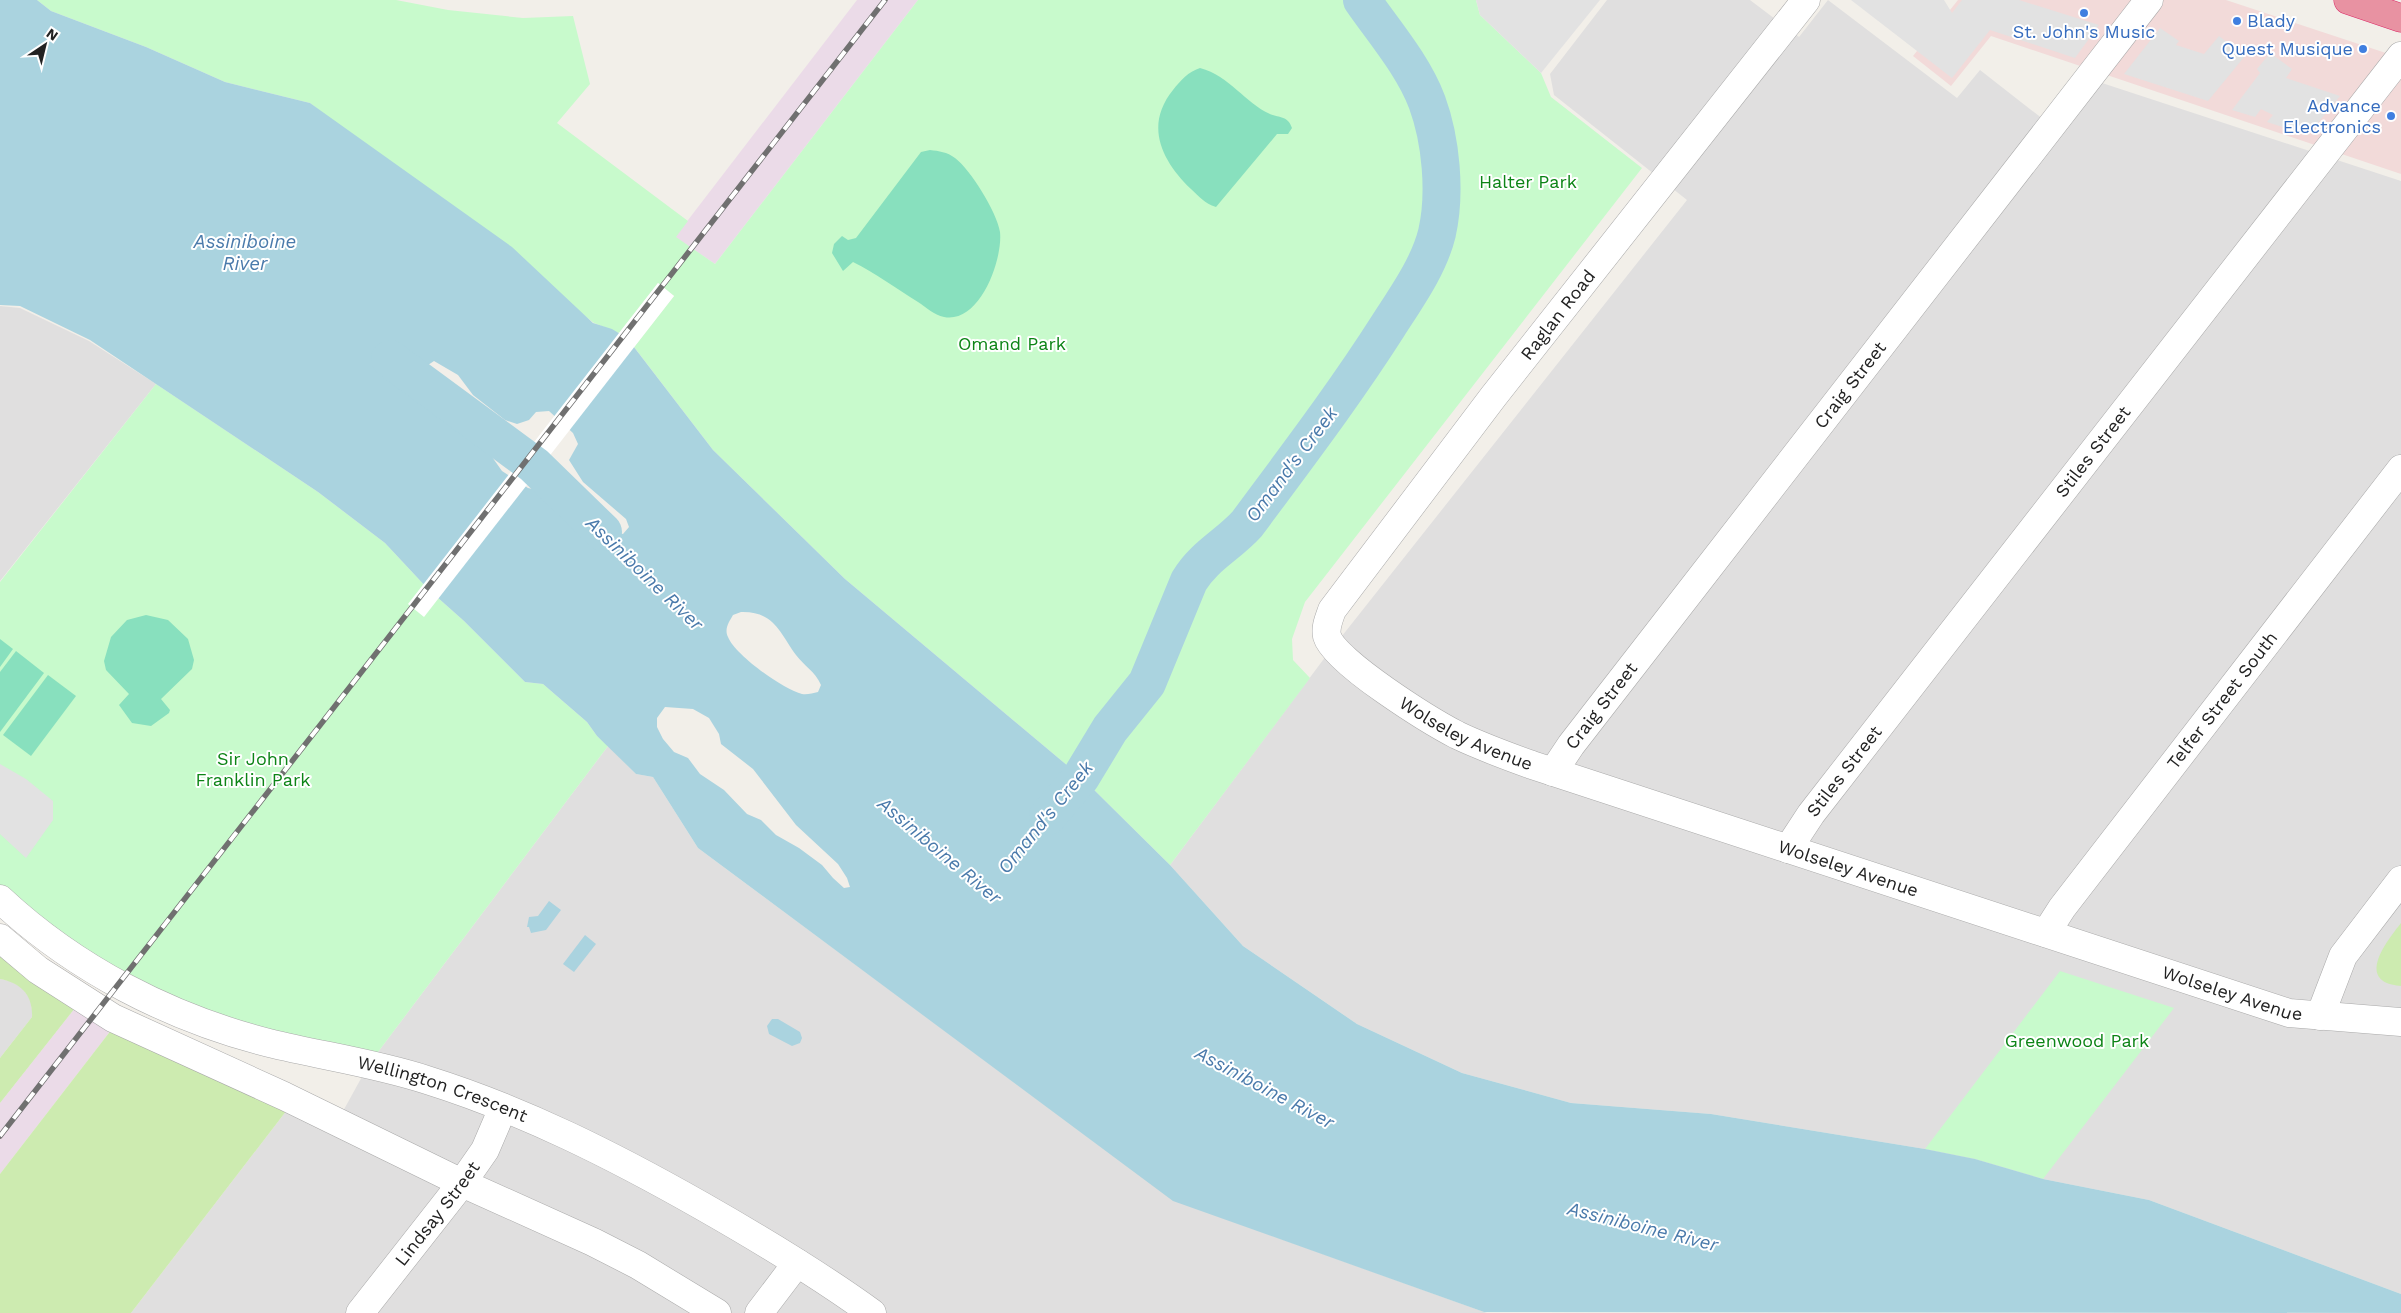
<svg xmlns="http://www.w3.org/2000/svg" width="2401" height="1313" viewBox="0 0 2401 1313" font-family="'Work Sans',sans-serif">
	<rect width="100%" height="100%" fill="#f2efe9"/>
	<!-- residential -->
	<g fill="#e0dfdf">
		<path d="M 1607,0 L 1750,0 L 1799,37 L 1828,0 L 1957,98 L 1980,70 L 2062,134 L 2102,83 L 2401,181 L 2401,1294 L 2149,1200 L 2043,1179 L 1975,1159 L 1925,1149 L 1711,1114 L 1571,1103 L 1462,1073 L 1357,1024 L 1243,946 L 1170,865 L 1323,660 L 1687,200 L 1554,95 L 1550,74 Z"/>
		<path d="M 0,306 L 20,308 L 89,341 L 156,384 L 0,581 Z"/>
		<path d="M 608,746 L 636,774 L 653,777 L 698,848 L 1173,1200 L 1487,1313 L 131,1313 L 287,1110 L 331,1133 L 369,1064 Z"/>
		<path d="M 0,979 L 10,981 L 23,988 L 31,1001 L 32,1010 L 32,1017 L 0,1058 Z"/>
	</g>
	<!-- commercial -->
	<path fill="#f2dad9" d="M 1958,0 L 2226,0 L 2401,58 L 2401,174 L 1991,36 L 1951,86 L 1913,56 Z"/>
	<!-- industrial -->
	<g fill="#ebdbe8">
		<path d="M 857,0 L 918,0 L 715,264 L 675,237 Z"/>
		<path d="M 75,1008 L 112,1029 L 0,1174 L 0,1103 Z"/>
	</g>
	<!-- grass -->
	<g fill="#cdebb0">
		<path d="M 2401,923 L 2401,986 C 2354,982 2387,941 2401,923 Z"/>
		<path d="M 0,955 L 75,1008 L 0,1103 L 0,1058 L 32,1017 C 33,995 21,983 0,979 Z"/>
		<path d="M 112,1029 L 287,1110 L 131,1313 L 0,1313 L 0,1174 Z"/>
	</g>
	<!-- park -->
	<g fill="#c8facc">
		<path d="M 37,0 L 396,0 L 448,10 L 523,18 L 573,16 L 590,84 L 557,123 L 688,221 L 676,237 L 715,264 L 918,0 L 1346,0 L 1386,48 L 1394,64 L 1406,80 L 1408,95 L 1423,119 L 1429,143 L 1432,181 L 1432,205 L 1428,227 L 1380,327 L 1311,412 L 1245,508 L 1263,522 L 1341,416 L 1425,285 L 1438,258 L 1445,226 L 1450,164 L 1432,94 L 1413,57 L 1373,0 L 1476,0 L 1480,15 L 1541,73 L 1551,97 L 1642,168 L 1305,602 L 1292,639 L 1293,660 L 1310,678 L 1170,865 L 1081,777 L 845,579 L 713,450 L 634,347 L 674,296 L 658,283 L 619,333 L 594,323 L 310,103 L 225,82 L 146,47 L 51,11 Z"/>
		<path d="M 156,384 L 318,492 L 385,543 L 428,589 L 464,621 L 525,682 L 543,684 L 587,722 L 597,736 L 608,746 L 369,1064 L 185,1014 L 0,899 L 0,582 Z"/>
		<path d="M 2060,971 L 2174,1008 L 2043,1179 L 1975,1159 L 1925,1149 Z"/>
	</g>
	<!-- pitch -->
	<g fill="#88e0be">
		<path d="M 1200,68 C 1230,76 1245,103 1270,114 C 1280,118 1288,116 1292,128 L 1288,134 L 1277,134 L 1216,207 C 1204,203 1200,197 1191,189 C 1162,161 1144,126 1173,90 C 1181,80 1188,72 1200,68 Z"/>
		<path d="M 930,150 C 939,151 947,152 955,158 C 970,169 997,212 1000,232 C 1003,259 980,324 944,317 C 934,315 926,307 918,302 C 897,289 875,273 853,262 L 843,271 L 832,253 L 834,244 L 842,236 L 848,240 L 856,238 L 921,152 Z"/>
		<path d="M 146,615 L 168,620 L 188,639 L 194,660 L 192,669 L 161,699 L 170,710 L 169,713 L 151,726 L 132,723 L 119,705 L 129,694 L 106,670 L 104,661 L 111,637 L 127,620 Z"/>
		<path d="M 0,639 L 13,649 L 0,667 Z"/>
		<path d="M 16,651 L 44,673 L 0,732 L 0,672 Z"/>
		<path d="M 48,675 L 76,696 L 31,756 L 3,735 Z"/>
	</g>
	<!-- parking -->
	<g fill="#e2e2e2">
		<path d="M 1476,0 L 1600,0 L 1541,73 L 1480,15 Z"/>
		<path d="M 1851,0 L 1944,0 L 1952,13 L 1962,0 L 2019,0 L 2099,25 L 2075,58 L 1990,30 L 1952,78 Z"/>
		<path d="M 2160,28 L 2179,41 L 2176,45 L 2204,54 L 2219,36 L 2245,56 L 2208,101 L 2124,74 Z"/>
		<path d="M 2270,53 L 2292,69 L 2286,78 L 2340,96 L 2308,135 L 2267,122 L 2273,115 L 2261,109 L 2255,117 L 2232,110 L 2260,73 L 2257,69 Z"/>
		<path d="M 0,764 L 26,779 L 53,801 L 53,820 L 26,858 L 0,834 Z"/>
	</g>
	<!-- water -->
	<g fill="#aad3df" fill-rule="evenodd">
		<path d="M 0,0 L 37,0 L 51,11 L 146,47 L 225,82 L 310,103 L 512,247 L 593,323 L 612,329 L 627,338 L 713,450 L 845,579 L 1081,777 L 1170,865 L 1243,946 L 1357,1024 L 1462,1073 L 1571,1103 L 1711,1114 L 1925,1149 L 1975,1159 L 2043,1179 L 2149,1200 L 2401,1294 L 2401,1313 L 1484,1312 L 1173,1201 L 698,848 L 653,777 L 636,774 L 597,736 L 587,722 L 543,684 L 525,682 L 464,621 L 428,589 L 385,543 L 318,492 L 90,340 L 20,306 L 0,305 ZM 434,361 L 458,375 L 473,395 L 505,420 L 517,424 L 529,420 L 536,412 L 549,411 L 573,433 L 578,444 L 569,460 L 583,482 L 626,519 L 629,527 L 623,534 L 611,531 L 570,497 L 528,488 L 502,471 L 480,440 L 454,419 L 424,377 L 425,367 ZM 741,612 C 774,611 780,633 796,655 C 804,666 815,671 821,685 L 818,692 C 813,693 807,695 802,694 C 783,689 735,655 728,637 C 724,629 729,622 733,615 ZM 665,707 L 693,709 L 709,718 L 719,734 L 721,744 L 753,769 L 796,825 L 838,864 L 847,878 L 850,887 L 844,888 L 833,878 L 822,865 L 799,848 L 776,835 L 761,820 L 747,814 L 724,790 L 700,774 L 688,758 L 674,752 L 663,739 L 657,727 L 657,718 Z"/>
		<path d="M 549,901 L 561,910 L 546,930 L 531,933 L 529,927 L 527,927 L 529,917 L 538,916 Z"/>
		<path d="M 585,935 L 596,944 L 574,972 L 563,964 Z"/>
		<path d="M 772,1019 L 778,1019 L 800,1032 L 802,1038 L 800,1043 L 792,1046 L 769,1034 L 767,1026 Z"/>
	</g>
	<!-- pier -->
	<path fill="#fff" d="M 658,283 L 674,296 L 424,617 L 408,604 Z"/>
	<g fill="none" stroke-linecap="round" stroke-linejoin="round">
		<!-- river -->
		<g stroke="#aad3df" stroke-width="38">
			<path d="M 390,359 L 534,465 L 603,532"/>
			<path d="M 1048,816 L 1081,777 L 1110,729 L 1147,683 L 1189,581 C 1204,556 1228,545 1247,524 C 1295,459 1344,395 1388,326 C 1406,298 1429,266 1437,233 C 1446,193 1441,140 1427,102 C 1413,65 1384,32 1362,0"/>
		</g>
		<defs>
			<g id="minor">
				<path id="s1" d="M 1806,0 L 1493,397 L 1332,610 C 1329,619 1325,627 1327,636 C 1334,662 1432,722 1457,735 C 1482,747 1507,756 1532,765 L 2289,1013 L 2401,1022"/>
				<path id="s2" d="M 1553,772 L 1571,745 L 2149,0"/>
				<path id="s3" d="M 1788,849 L 1811,814 L 2401,56"/>
				<path id="s4" d="M 0,899 C 75,969 170,1018 269,1043 C 322,1056 375,1063 427,1080 C 523,1110 614,1156 702,1206 C 760,1239 818,1274 872,1313"/>
				<path id="s5" d="M 2046,933 L 2062,908 L 2401,469"/>
				<path d="M 0,938 L 38,970 L 113,1018 L 284,1096 L 462,1183 L 593,1242 L 638,1265 L 717,1313"/>
				<path d="M 2320,1016 L 2343,956 L 2401,880"/>
				<path id="s6" d="M 360,1313 L 462,1183 L 485,1150 L 503,1108"/>
				<path d="M 759,1313 L 797,1263"/>
			</g>
			<path id="highway" d="M 2348,0 L 2401,18"/>
		</defs>
		<!-- minor casing -->
		<use href="#minor" stroke="#a9a9a9" stroke-width="29"/>
		<!-- highway casing -->
		<use href="#highway" stroke="#dc2a67" stroke-width="29"/>
		<!-- minor -->
		<use href="#minor" stroke="#fff" stroke-width="28"/>
		<!-- highway -->
		<use href="#highway" stroke="#e892a2" stroke-width="28"/>
		<defs>
			<path id="rail" d="M 0,1136 L 885,0"/>
		</defs>
		<!-- rail casing -->
		<use href="#rail" stroke="#707070" stroke-width="5.5"/>
		<!-- rail -->
		<use href="#rail" stroke="#fff" stroke-width="4" stroke-dasharray="11" stroke-linecap="butt"/>
	</g>
	<!-- markers -->
	<g fill="#3f7fe0" stroke="#fff" stroke-width="2">
		<circle cx="2084" cy="13" r="5"/>
		<circle cx="2237" cy="21" r="5"/>
		<circle cx="2363" cy="49" r="5"/>
		<circle cx="2391" cy="116" r="5"/>
	</g>
	<g text-anchor="middle" stroke-width="4" stroke-linejoin="round" paint-order="stroke">
		<!-- shop labels -->
		<g font-size="18" fill="#366cbe" stroke="#fff" text-anchor="end">
			<text x="2247" y="27" text-anchor="start">Blady</text>
			<text x="2084" y="38" text-anchor="middle">St. John's Music</text>
			<text x="2353" y="55">Quest Musique</text>
			<text x="2381" y="112">Advance<tspan x="2381" dy="21">Electronics</tspan></text>
		</g>
		<!-- park labels -->
		<g font-size="18" fill="#0c8416" stroke="#fff">
			<text x="1528" y="188">Halter Park</text>
			<text x="1012" y="350">Omand Park</text>
			<text x="253" y="765">Sir John<tspan x="253" dy="21">Franklin Park</tspan></text>
			<text x="2077" y="1047">Greenwood Park</text>
		</g>
		<!-- street labels -->
		<g font-size="18" fill="#222" stroke="#fff">
			<text transform="translate(1558 315) rotate(-52)" y="6">Raglan Road</text>
			<text dy="6" stroke="none"><textPath href="#s2" startOffset="488">Craig Street</textPath></text>
			<text dy="6" stroke="none"><textPath href="#s3" startOffset="501">Stiles Street</textPath></text>
			<text dy="6" stroke="none"><textPath href="#s5" startOffset="292">Telfer Street South</textPath></text>
			<text dy="6" stroke="none"><textPath href="#s2" startOffset="82">Craig Street</textPath></text>
			<text dy="6" stroke="none"><textPath href="#s1" startOffset="972">Wolseley Avenue</textPath></text>
			<text dy="6" stroke="none"><textPath href="#s3" startOffset="96">Stiles Street</textPath></text>
			<text dy="6" stroke="none"><textPath href="#s1" startOffset="1378">Wolseley Avenue</textPath></text>
			<text dy="6" stroke="none"><textPath href="#s1" startOffset="1782">Wolseley Avenue</textPath></text>
			<text dy="6" stroke="none"><textPath href="#s4" startOffset="488">Wellington Crescent</textPath></text>
			<text dy="6" stroke="none"><textPath href="#s6" startOffset="126">Lindsay Street</textPath></text>
		</g>
		<!-- water labels -->
		<g font-size="19" font-style="italic" fill="#4a7aab" stroke="#fff">
			<text x="245" y="248">Assiniboine<tspan x="245" dy="22">River</tspan></text>
			<text transform="translate(1291 464) rotate(-53)" y="7">Omand's Creek</text>
			<text transform="translate(645 573) rotate(44)" y="7">Assiniboine River</text>
			<text transform="translate(1045 817) rotate(-51)" y="7">Omand's Creek</text>
			<text transform="translate(940 850) rotate(40)" y="7">Assiniboine River</text>
			<text transform="translate(1265 1087) rotate(28)" y="7">Assiniboine River</text>
			<text transform="translate(1643 1226) rotate(14)" y="7">Assiniboine River</text>
		</g>
	</g>
	<!-- north arrow -->
	<g transform="translate(45 45) rotate(35)" stroke="#ffffff" stroke-width="4" paint-order="stroke">
	<path d="M0-4L9 19L0 12L-9 19Z" fill="#222222"/>
	<text y="-8" font-size="14" font-weight="bold" text-anchor="middle" fill="#222222">N</text>
	</g>
</svg>
